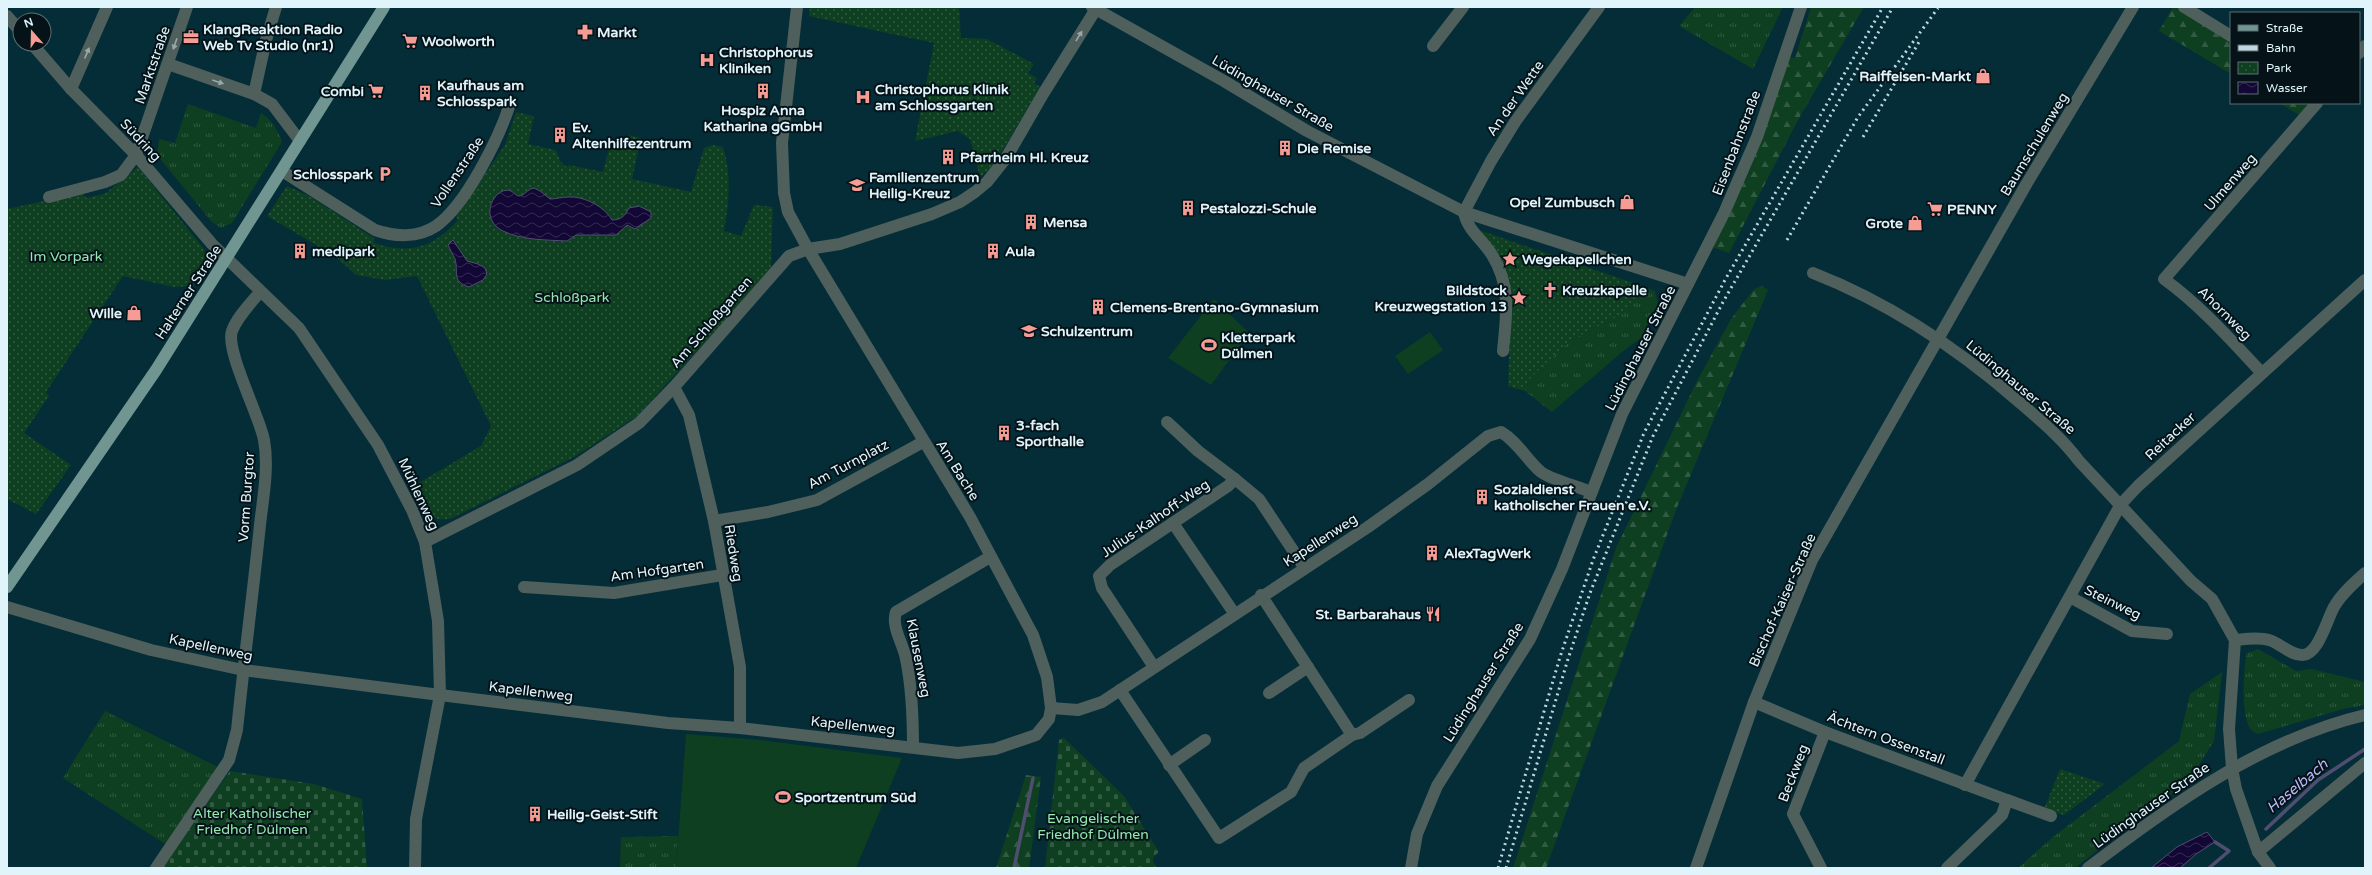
<svg xmlns="http://www.w3.org/2000/svg" width="2372" height="875" viewBox="0 0 2372 875" font-family="'Varela Round',sans-serif">
	<defs>
		<pattern id="grass-tufts" width="24" height="20" patternUnits="userSpaceOnUse"><rect width="24" height="20" fill="#0e3f21"/><path d="M3 7l-1-3M5 7V3M7 7l1-3M15 17l-1-3M17 17v-4M19 17l1-3" fill="none" stroke="#315b42"/></pattern>
		<pattern id="forest-firs" width="22" height="20" patternUnits="userSpaceOnUse"><rect width="22" height="20" fill="#0e3f21"/><path d="M5 1l3.5 6h-7zM16 11l3.5 6h-7z" fill="#315b42"/></pattern>
		<pattern id="cemetery-stones" width="16" height="16" patternUnits="userSpaceOnUse"><rect width="16" height="16" fill="#0e3f21"/><path d="M2 7V4a2 2 0 0 1 4 0v3zM10 15v-3a2 2 0 0 1 4 0v3z" fill="#315b42"/></pattern>
		<pattern id="park-dots" width="8" height="8" patternUnits="userSpaceOnUse"><rect width="8" height="8" fill="#0e3f21"/><path d="M2 2h.1M6 6h.1" fill="none" stroke="#315b42" stroke-width="1.8" stroke-linecap="round"/></pattern>
		<pattern id="water-waves" width="16" height="10" patternUnits="userSpaceOnUse"><rect width="16" height="10" fill="#120735"/><path d="M0 5q4-4 8 0t8 0" fill="none" stroke="#342c53"/></pattern>
	</defs>
	<rect width="100%" height="100%" fill="#042d38"/>
	<!-- grass -->
	<g fill="url(#grass-tufts)">
		<path d="M 1695,7 L 1783,7 L 1753,69 L 1679,26 Z"/>
		<path d="M 188,104 L 256,128 L 261,113 C 272,120 278,130 282,142 L 232,223 L 221,228 L 211,221 L 157,155 L 159,139 L 175,143 Z"/>
		<path d="M 1642,286 L 1655,291 L 1658,303 L 1641,338 L 1622,352 L 1552,412 L 1525,391 L 1531,377 L 1571,340 L 1627,311 Z"/>
		<path d="M 2258,649 L 2296,671 L 2312,669 L 2365,682 L 2365,705 L 2343,709 L 2258,734 C 2255,733 2252,731 2250,728 C 2241,716 2243,668 2247,653 Z"/>
		<path d="M 2222,672 L 2214,741 L 2189,781 L 2143,814 L 2075,868 L 2018,868 L 2053,837 L 2179,741 L 2190,694 Z"/>
		<path d="M 105,711 L 220,768 L 165,844 L 63,778 Z"/>
		<path d="M 678,836 L 676,868 L 620,868 L 621,837 Z"/>
	</g>
	<!-- forest -->
	<g fill="url(#forest-firs)">
		<path d="M 1811,7 L 1864,7 L 1798,120 L 1729,253 L 1709,246 L 1784,57 L 1795,58 Z"/>
		<path d="M 2173,7 L 2189,7 L 2231,34 L 2231,74 L 2159,31 Z"/>
		<path d="M 2279,103 L 2312,103 L 2301,116 Z"/>
		<path d="M 1762,286 L 1768,290 L 1676,510 L 1546,868 L 1513,868 L 1616,548 L 1697,381 L 1731,319 L 1754,289 Z"/>
		<path d="M 1026,775 L 1041,777 L 1029,868 L 996,868 Z"/>
	</g>
	<!-- cemetery -->
	<g fill="url(#cemetery-stones)">
		<path d="M 1064,738 L 1124,796 L 1159,852 L 1154,856 L 1153,862 L 1157,868 L 1045,868 L 1059,740 Z"/>
		<path d="M 230,771 L 314,784 L 362,799 L 367,868 L 162,868 Z"/>
	</g>
	<!-- park -->
	<g fill="url(#park-dots)">
		<path d="M 810,7 L 959,7 L 961,38 L 987,39 L 1034,64 L 1028,73 L 1037,78 L 1034,83 L 1040,87 L 994,165 L 980,177 L 970,139 L 958,131 L 915,141 L 934,43 L 809,16 Z"/>
		<path d="M 516,112 L 534,116 L 528,144 L 556,150 L 560,161 L 567,167 L 569,165 L 603,172 L 610,145 L 625,148 L 628,135 L 641,138 L 632,179 L 691,192 L 704,148 L 712,145 L 723,147 C 732,174 729,203 724,231 L 741,236 L 754,205 L 773,207 L 771,266 L 768,274 L 637,416 L 574,457 L 450,519 C 426,523 420,505 412,487 L 481,446 L 491,426 L 417,276 L 385,280 L 356,275 L 335,256 L 267,216 L 287,186 L 309,196 L 374,238 L 374,243 C 409,255 433,248 458,220 L 456,216 L 505,145 Z"/>
		<path d="M 138,167 L 204,249 L 208,259 L 203,272 L 193,286 L 174,287 L 123,276 L 46,392 L 49,396 L 24,433 L 71,465 L 36,514 L 7,499 L 7,209 L 81,193 L 87,198 L 106,193 Z"/>
		<path d="M 1476,229 L 1642,286 L 1628,311 L 1571,340 L 1531,377 L 1525,391 L 1508,386 L 1511,297 Z"/>
		<path d="M 2060,769 L 2105,784 L 2064,815 L 2044,809 Z"/>
	</g>
	<!-- garden -->
	<g fill="#0e3f21">
		<path d="M 1214,299 L 1249,333 L 1211,385 L 1168,358 Z"/>
		<path d="M 1430,332 L 1443,350 L 1408,374 L 1395,356 Z"/>
		<path d="M 686,734 L 761,740 L 902,758 L 856,868 L 676,868 Z"/>
	</g>
	<!-- water -->
	<g fill="url(#water-waves)" stroke="#504e70">
		<path d="M 534,188 L 540,191 L 550,199 C 556,199 562,197 569,197 C 584,196 605,207 612,220 C 621,220 625,216 629,208 L 639,206 L 651,212 L 651,218 L 635,229 L 627,225 L 616,235 L 576,235 L 567,241 C 547,240 521,240 503,231 C 477,218 495,185 511,191 C 513,192 516,195 518,196 C 525,196 527,189 534,188 Z"/>
		<path d="M 453,240 L 467,261 L 478,264 L 485,268 L 487,274 L 483,280 L 469,287 C 451,281 459,273 455,259 C 453,254 450,250 448,245 Z"/>
		<path d="M 2207,832 L 2215,842 L 2196,854 L 2180,868 L 2151,868 L 2177,847 Z"/>
	</g>
	<g fill="none" stroke-linecap="round" stroke-linejoin="round">
		<!-- stream -->
		<g stroke="#504e70" stroke-width="3.5">
			<path d="M 2266,829 L 2318,780 L 2365,749"/>
			<path d="M 1014,868 L 1033,778"/>
			<path d="M 2209,868 L 2229,851 L 2215,842"/>
		</g>
		<!-- minor -->
		<g stroke="#4e5f5c" stroke-width="12">
			<path d="M 1092,7 L 1224,81 L 1307,131 L 1464,212 L 1688,284"/>
			<path d="M 2184,7 L 2231,36"/>
			<path d="M 7,16 L 20,31"/>
			<path d="M 32,44 L 71,89 L 136,155 L 212,244 L 299,328 L 378,445 L 412,510 L 425,542 L 438,621 L 440,695 L 416,819 L 415,868"/>
			<path d="M 1433,46 L 1463,7"/>
			<path d="M 2359,53 L 2365,46"/>
			<path d="M 168,64 L 254,94 L 272,104 L 300,141"/>
			<path d="M 71,89 L 107,7"/>
			<path d="M 254,94 L 266,40 L 276,7"/>
			<path d="M 282,171 L 375,230 C 395,237 418,238 436,226 C 466,205 499,138 510,104"/>
			<path d="M 49,197 L 105,182 L 121,175 L 136,155 L 187,7"/>
			<path d="M 1464,212 L 1491,161 L 1515,122 L 1599,7"/>
			<path d="M 1464,212 C 1467,230 1483,240 1492,255 C 1512,287 1506,317 1503,351"/>
			<path d="M 1813,273 C 1890,303 1957,348 2018,401 C 2040,420 2062,438 2079,461 L 2191,581 L 2212,599 L 2235,640 C 2246,639 2258,637 2269,640 C 2280,643 2290,655 2302,655 C 2318,656 2327,619 2334,607 C 2341,594 2354,583 2365,573"/>
			<path d="M 2261,372 C 2230,339 2201,306 2164,279 L 2317,103"/>
			<path d="M 674,387 L 689,415 L 714,521 L 740,667 L 740,728"/>
			<path d="M 1167,422 L 1198,451 L 1235,479"/>
			<path d="M 714,521 L 768,512 L 817,500 L 923,442"/>
			<path d="M 1173,523 L 1234,613"/>
			<path d="M 425,542 L 577,465 L 639,423 L 674,387 L 789,256 L 808,249 L 840,244 L 932,214 L 960,202 L 975,192 L 987,182 L 1006,158 L 1043,94 L 1096,9"/>
			<path d="M 524,587 L 614,593 L 722,575"/>
			<path d="M 2070,597 L 2132,631 L 2167,634"/>
			<path d="M 7,607 L 151,650 L 243,670 L 440,695 L 668,723 L 740,728 L 958,753 L 995,749 L 1036,735 L 1049,719 L 1051,708 L 1047,677 L 1033,635 L 970,517 L 808,249 L 788,212 L 784,193 L 782,143 L 797,7"/>
			<path d="M 2235,640 L 2229,729 L 2232,768 L 2236,789 L 2258,852 L 2270,868"/>
			<path d="M 1154,667 L 1102,588 L 1099,576 L 1110,565 L 1228,486 L 1235,479 L 1259,499 L 1304,567"/>
			<path d="M 1120,690 L 1219,838 L 1291,792 L 1304,768 L 1352,735 L 1261,595"/>
			<path d="M 1269,693 L 1308,667"/>
			<path d="M 1754,702 L 1825,732 L 2007,800 L 2002,815 L 1947,868"/>
			<path d="M 1051,708 L 1078,710 L 1102,702 L 1368,527 L 1428,484 L 1488,436 L 1501,432 C 1518,442 1526,459 1541,472 C 1552,480 1577,486 1591,492"/>
			<path d="M 1352,735 L 1360,733 L 1409,700"/>
			<path d="M 913,747 C 913,717 912,688 906,659 C 903,643 891,627 896,612 L 990,557"/>
			<path d="M 1169,765 L 1205,740"/>
			<path d="M 1965,785 L 2121,504 L 2138,486 L 2365,280"/>
			<path d="M 2007,800 L 2051,816"/>
			<path d="M 2258,852 L 2365,763"/>
			<path d="M 156,868 L 229,760 L 237,730 C 244,661 253,593 260,525 C 263,498 269,467 264,440 C 260,417 225,350 232,331 C 237,317 250,304 260,292"/>
			<path d="M 1411,868 L 1417,834 L 1437,786 L 1530,639 L 1562,569 L 1622,414 L 1724,213 L 1757,137 L 1801,7"/>
			<path d="M 1696,868 L 1754,702 L 1812,560 L 2027,183 L 2133,7"/>
			<path d="M 1821,868 L 1793,814 L 1825,732"/>
			<path d="M 2088,868 C 2173,804 2260,740 2365,715"/>
		</g>
		<!-- major -->
		<path stroke="#719590" stroke-width="12" d="M 7,587 L 156,370 L 384,7"/>
		<!-- rail -->
		<g stroke="#bfd7de" stroke-width="3" stroke-dasharray="2 4" stroke-linecap="butt">
			<path d="M 1863,137 L 1919,42"/>
			<path d="M 1787,240 L 1858,117 L 1938,8"/>
			<path d="M 1498,868 L 1560,657 L 1593,560 L 1644,433 L 1725,280 L 1883,7"/>
			<path d="M 1506,868 L 1568,659 L 1590,593 L 1653,436 L 1723,302 L 1893,7"/>
		</g>
	</g>
	<!-- one-way arrows -->
	<defs><path id="oneway-solid" d="M-6-.8H1V-3.2L6.5 0L1 3.2V.8H-6Z"/></defs>
	<g fill="#96aaac">
		<use href="#oneway-solid" transform="translate(1079 36) rotate(-59)"/>
		<use href="#oneway-solid" transform="translate(175 44) rotate(109)"/>
		<use href="#oneway-solid" transform="translate(87 53) rotate(-67)"/>
		<use href="#oneway-solid" transform="translate(218 82) rotate(19)"/>
	</g>
	<!-- icons -->
	<defs>
		<symbol id="pharmacy-bare" viewBox="-9 -9 18 18"><path d="M-2-6h4v4h4v4h-4v4h-4v-4h-4v-4h4Z" fill="#f59c94" stroke="#051318" stroke-width="2.5" paint-order="stroke"/></symbol>
		<symbol id="office-bare" viewBox="-9 -9 18 18"><path d="M-6-3h4V-5.5h4V-3h4V5H-6ZM-1-4.5V-3h2v-1.5ZM-6 0V1H6V0Z" fill="#f59c94" stroke="#051318" stroke-width="2.5" paint-order="stroke"/></symbol>
		<symbol id="supermarket-bare" viewBox="-9 -9 18 18"><path d="M-6-5.5h2.5l.6 2H6L4.5 2H-2.5L-4.4-4H-6ZM-1.5 3.2a1.3 1.3 0 1 0 .1 0ZM3 3.2a1.3 1.3 0 1 0 .1 0Z" fill="#f59c94" stroke="#051318" stroke-width="2.5" paint-order="stroke"/></symbol>
		<symbol id="hospital-bare" viewBox="-9 -9 18 18"><path d="M-5-5h3v3.5h4V-5h3V5h-3V1.5h-4V5h-3Z" fill="#f59c94" stroke="#051318" stroke-width="2.5" paint-order="stroke"/></symbol>
		<symbol id="shop-bare" viewBox="-9 -9 18 18"><path d="M-5-2.5h2.3a2.7 3.5 0 0 1 5.4 0H5L5.5 6h-11ZM-1.5-2.5h3a1.5 2.3 0 0 0-3 0Z" fill="#f59c94" stroke="#051318" stroke-width="2.5" paint-order="stroke"/></symbol>
		<symbol id="building-bare" viewBox="-9 -9 18 18"><path d="M-4-6H4V6H1V3H-1V6H-4ZM-2.5-4.3h1.7v1.8h-1.7ZM.8-4.3h1.7v1.8H.8ZM-2.5-1h1.7V.8h-1.7ZM.8-1h1.7V.8H.8Z" fill="#f59c94" stroke="#051318" stroke-width="2.5" paint-order="stroke"/></symbol>
		<symbol id="parking-bare" viewBox="-9 -9 18 18"><path d="M-3.5-5.5H1a3.5 3.5 0 0 1 0 7H-1V5.5H-3.5ZM-1-3.4V-.6H.8a1.4 1.4 0 0 0 0-2.8Z" fill="#f59c94" stroke="#051318" stroke-width="2.5" paint-order="stroke"/></symbol>
		<symbol id="school-bare" viewBox="-9 -9 18 18"><path d="M0-5L7-2L0 1L-7-2ZM-4 1L0 2.5L4 1V4Q0 6-4 4Z" fill="#f59c94" stroke="#051318" stroke-width="2.5" paint-order="stroke"/></symbol>
		<symbol id="sight-bare" viewBox="-9 -9 18 18"><path d="M0-6L1.8-2.2L6-1.7L2.9 1.2L3.7 5.4L0 3.3L-3.7 5.4L-2.9 1.2L-6-1.7L-1.8-2.2Z" fill="#f59c94" stroke="#051318" stroke-width="2.5" paint-order="stroke"/></symbol>
		<symbol id="church-bare" viewBox="-9 -9 18 18"><path d="M-1.2-6h2.4v3.5h3.3v2.4h-3.3V6h-2.4V-.1h-3.3v-2.4h3.3Z" fill="#f59c94" stroke="#051318" stroke-width="2.5" paint-order="stroke"/></symbol>
		<symbol id="stadium-bare" viewBox="-9 -9 18 18"><path d="M0-5a6.5 5 0 1 0 0 10a6.5 5 0 1 0 0-10ZM-3.5-1.8h7v3.6h-7Z" fill="#f59c94" stroke="#051318" stroke-width="2.5" paint-order="stroke"/></symbol>
		<symbol id="restaurant-bare" viewBox="-9 -9 18 18"><path d="M-5-6h1v4h1v-4h1v4h1v-4h1v5L-1.5 .5V6h-2V.5L-5-1ZM5-6V6H3V1.5H1.5Q1.5-4 5-6Z" fill="#f59c94" stroke="#051318" stroke-width="2.5" paint-order="stroke"/></symbol>
	</defs>
	<g fill-rule="evenodd">
		<use href="#pharmacy-bare" x="574" y="21" width="22" height="22"/>
		<use href="#office-bare" x="180" y="26" width="22" height="22"/>
		<use href="#supermarket-bare" x="399" y="30" width="22" height="22"/>
		<use href="#hospital-bare" x="696" y="49" width="22" height="22"/>
		<use href="#shop-bare" x="1972" y="65" width="22" height="22"/>
		<use href="#supermarket-bare" x="365" y="80" width="22" height="22"/>
		<use href="#building-bare" x="752" y="80" width="22" height="22"/>
		<use href="#building-bare" x="414" y="82" width="22" height="22"/>
		<use href="#hospital-bare" x="852" y="86" width="22" height="22"/>
		<use href="#building-bare" x="549" y="124" width="22" height="22"/>
		<use href="#building-bare" x="1274" y="137" width="22" height="22"/>
		<use href="#building-bare" x="937" y="146" width="22" height="22"/>
		<use href="#parking-bare" x="374" y="163" width="22" height="22"/>
		<use href="#school-bare" x="846" y="174" width="22" height="22"/>
		<use href="#shop-bare" x="1616" y="191" width="22" height="22"/>
		<use href="#building-bare" x="1177" y="197" width="22" height="22"/>
		<use href="#supermarket-bare" x="1924" y="198" width="22" height="22"/>
		<use href="#building-bare" x="1020" y="211" width="22" height="22"/>
		<use href="#shop-bare" x="1904" y="212" width="22" height="22"/>
		<use href="#building-bare" x="289" y="240" width="22" height="22"/>
		<use href="#building-bare" x="982" y="240" width="22" height="22"/>
		<use href="#sight-bare" x="1499" y="248" width="22" height="22"/>
		<use href="#church-bare" x="1539" y="279" width="22" height="22"/>
		<use href="#sight-bare" x="1508" y="287" width="22" height="22"/>
		<use href="#building-bare" x="1087" y="296" width="22" height="22"/>
		<use href="#shop-bare" x="123" y="302" width="22" height="22"/>
		<use href="#school-bare" x="1018" y="320" width="22" height="22"/>
		<use href="#stadium-bare" x="1198" y="334" width="22" height="22"/>
		<use href="#building-bare" x="993" y="422" width="22" height="22"/>
		<use href="#building-bare" x="1471" y="486" width="22" height="22"/>
		<use href="#building-bare" x="1421" y="542" width="22" height="22"/>
		<use href="#restaurant-bare" x="1422" y="603" width="22" height="22"/>
		<use href="#stadium-bare" x="772" y="786" width="22" height="22"/>
		<use href="#building-bare" x="524" y="803" width="22" height="22"/>
	</g>
	<g text-anchor="middle" stroke-width="4" stroke-linejoin="round" paint-order="stroke">
		<!-- poi labels -->
		<g font-size="14" font-weight="bold" fill="#dff4fb" stroke="#051318" text-anchor="start">
			<text x="203" y="34">KlangReaktion Radio<tspan x="203" dy="16">Web Tv Studio (nr1)</tspan></text>
			<text x="597" y="37">Markt</text>
			<text x="422" y="46">Woolworth</text>
			<text x="719" y="57">Christophorus<tspan x="719" dy="16">Kliniken</tspan></text>
			<text x="1971" y="81" text-anchor="end">Raiffeisen-Markt</text>
			<text x="437" y="90">Kaufhaus am<tspan x="437" dy="16">Schlosspark</tspan></text>
			<text x="875" y="94">Christophorus Klinik<tspan x="875" dy="16">am Schlossgarten</tspan></text>
			<text x="364" y="96" text-anchor="end">Combi</text>
			<text x="763" y="115" text-anchor="middle">Hospiz Anna<tspan x="763" dy="16">Katharina gGmbH</tspan></text>
			<text x="572" y="132">Ev.<tspan x="572" dy="16">Altenhilfezentrum</tspan></text>
			<text x="1297" y="153">Die Remise</text>
			<text x="960" y="162">Pfarrheim Hl. Kreuz</text>
			<text x="373" y="179" text-anchor="end">Schlosspark</text>
			<text x="869" y="182">Familienzentrum<tspan x="869" dy="16">Heilig-Kreuz</tspan></text>
			<text x="1615" y="207" text-anchor="end">Opel Zumbusch</text>
			<text x="1200" y="213">Pestalozzi-Schule</text>
			<text x="1947" y="214">PENNY</text>
			<text x="1043" y="227">Mensa</text>
			<text x="1903" y="228" text-anchor="end">Grote</text>
			<text x="312" y="256">medipark</text>
			<text x="1005" y="256">Aula</text>
			<text x="1522" y="264">Wegekapellchen</text>
			<text x="1507" y="295" text-anchor="end">Bildstock<tspan x="1507" dy="16">Kreuzwegstation 13</tspan></text>
			<text x="1562" y="295">Kreuzkapelle</text>
			<text x="1110" y="312">Clemens-Brentano-Gymnasium</text>
			<text x="122" y="318" text-anchor="end">Wille</text>
			<text x="1041" y="336">Schulzentrum</text>
			<text x="1221" y="342">Kletterpark<tspan x="1221" dy="16">Dülmen</tspan></text>
			<text x="1016" y="430">3-fach<tspan x="1016" dy="16">Sporthalle</tspan></text>
			<text x="1494" y="494">Sozialdienst<tspan x="1494" dy="16">katholischer Frauen e.V.</tspan></text>
			<text x="1444" y="558">AlexTagWerk</text>
			<text x="1421" y="619" text-anchor="end">St. Barbarahaus</text>
			<text x="795" y="802">Sportzentrum Süd</text>
			<text x="547" y="819">Heilig-Geist-Stift</text>
		</g>
		<!-- street labels -->
		<g font-size="14" fill="#dff4fb" stroke="#051318">
			<text transform="translate(152 65) rotate(-71)" y="5">Marktstraße</text>
			<text transform="translate(1273 93) rotate(30)" y="5">Lüdinghauser Straße</text>
			<text transform="translate(1515 98) rotate(-55)" y="5">An der Wette</text>
			<text transform="translate(141 140) rotate(47)" y="5">Südring</text>
			<text transform="translate(1736 143) rotate(-69)" y="5">Eisenbahnstraße</text>
			<text transform="translate(2034 144) rotate(-59)" y="5">Baumschulenweg</text>
			<text transform="translate(457 172) rotate(-56)" y="5">Vollenstraße</text>
			<text transform="translate(2230 182) rotate(-49)" y="5">Ulmenweg</text>
			<text transform="translate(188 292) rotate(-57)" y="5">Halterner Straße</text>
			<text transform="translate(2225 313) rotate(45)" y="5">Ahornweg</text>
			<text transform="translate(711 322) rotate(-49)" y="5">Am Schloßgarten</text>
			<text transform="translate(1640 348) rotate(-63)" y="5">Lüdinghauser Straße</text>
			<text transform="translate(2021 387) rotate(40)" y="5">Lüdinghauser Straße</text>
			<text transform="translate(2170 436) rotate(-43)" y="5">Reitacker</text>
			<text transform="translate(848 464) rotate(-28)" y="5">Am Turnplatz</text>
			<text transform="translate(958 470) rotate(58)" y="5">Am Bache</text>
			<text transform="translate(419 494) rotate(65)" y="5">Mühlenweg</text>
			<text transform="translate(246 497) rotate(-86)" y="5">Vorm Burgtor</text>
			<text transform="translate(1155 518) rotate(-34)" y="5">Julius-Kalhoff-Weg</text>
			<text transform="translate(1320 540) rotate(-33)" y="5">Kapellenweg</text>
			<text transform="translate(734 553) rotate(81)" y="5">Riedweg</text>
			<text transform="translate(657 570) rotate(-8)" y="5">Am Hofgarten</text>
			<text transform="translate(1782 600) rotate(-66)" y="5">Bischof-Kaiser-Straße</text>
			<text transform="translate(2113 602) rotate(26)" y="5">Steinweg</text>
			<text transform="translate(211 647) rotate(12)" y="5">Kapellenweg</text>
			<text transform="translate(919 658) rotate(79)" y="5">Klausenweg</text>
			<text transform="translate(1483 682) rotate(-58)" y="5">Lüdinghauser Straße</text>
			<text transform="translate(531 691) rotate(7)" y="5">Kapellenweg</text>
			<text transform="translate(853 725) rotate(6)" y="5">Kapellenweg</text>
			<text transform="translate(1886 738) rotate(21)" y="5">Ächtern Ossenstall</text>
			<text transform="translate(1793 773) rotate(-69)" y="5">Beckweg</text>
			<text transform="translate(2151 805) rotate(-35)" y="5">Lüdinghauser Straße</text>
		</g>
		<!-- park labels -->
		<g font-size="14" fill="#95e8ae" stroke="#051318">
			<text x="66" y="261">Im Vorpark</text>
			<text x="572" y="302">Schloßpark</text>
			<text x="252" y="818">Alter Katholischer<tspan x="252" dy="16">Friedhof Dülmen</tspan></text>
			<text x="1093" y="823">Evangelischer<tspan x="1093" dy="16">Friedhof Dülmen</tspan></text>
		</g>
		<!-- water labels -->
		<g font-size="15" font-style="italic" fill="#bab7f8" stroke="#051318">
			<text transform="translate(2297 786) rotate(-40)" y="5">Haselbach</text>
		</g>
	</g>
	<!-- border -->
	<rect width="2372" height="875" fill="none" stroke="#dff4fb" stroke-width="16"/>
	<!-- legend -->
	<rect x="2230" y="12" width="130" height="92" fill="#051318" stroke="#5c6d73"/>
	<rect x="2238" y="25" width="20" height="6" fill="#719590" stroke="#5c6d73"/>
	<text x="2266" y="32" font-size="12" fill="#dff4fb">Straße</text>
	<rect x="2238" y="45" width="20" height="6" fill="#bfd7de" stroke="#5c6d73"/>
	<text x="2266" y="52" font-size="12" fill="#dff4fb">Bahn</text>
	<rect x="2238" y="62" width="20" height="12" fill="url(#park-dots)" stroke="#5c6d73"/>
	<text x="2266" y="72" font-size="12" fill="#dff4fb">Park</text>
	<rect x="2238" y="82" width="20" height="12" fill="url(#water-waves)" stroke="#5c6d73"/>
	<text x="2266" y="92" font-size="12" fill="#dff4fb">Wasser</text>
	<!-- north arrow -->
	<g transform="translate(32 32) rotate(340)"><circle r="19" fill="#051318" stroke="#5c6d73"/>
	<path d="M0-3L7 15L0 10L-7 15Z" fill="#f59c94"/>
	<text y="-6" font-size="11" font-weight="bold" text-anchor="middle" fill="#dff4fb">N</text>
	</g>
</svg>
